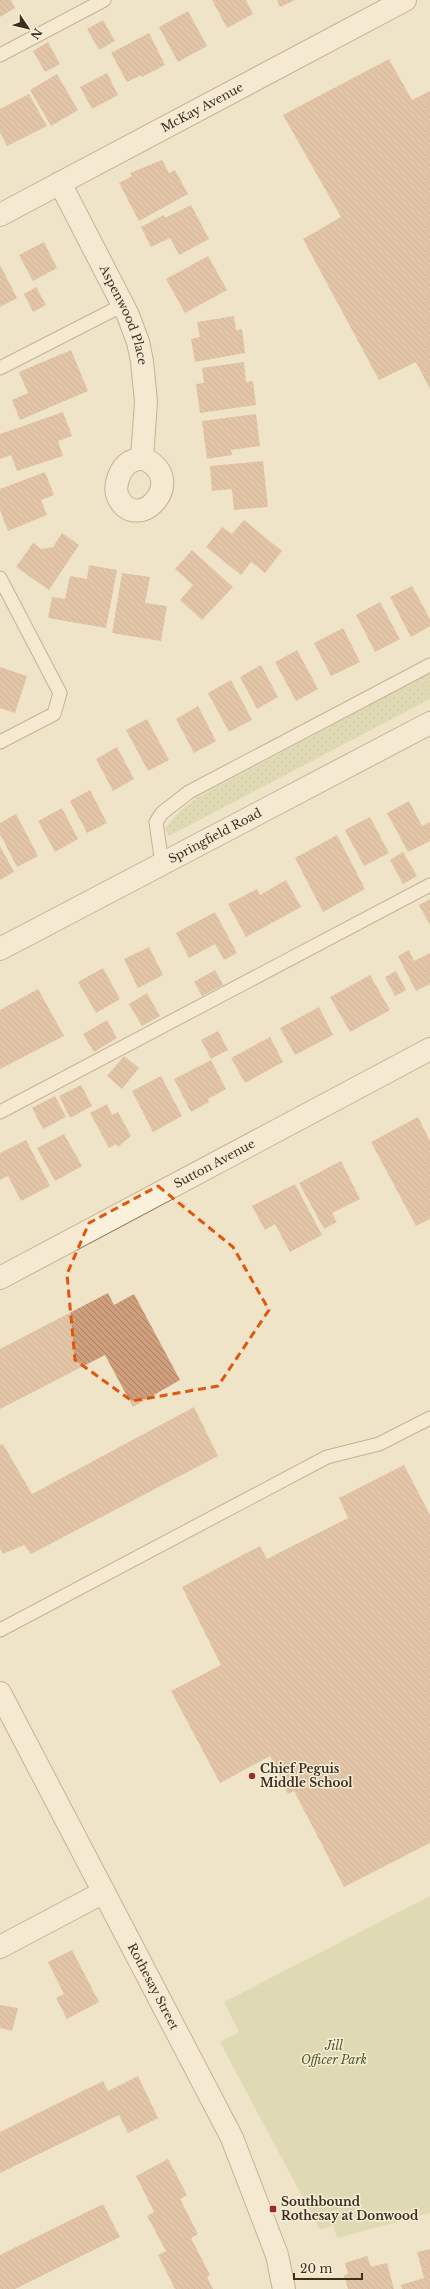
<svg xmlns="http://www.w3.org/2000/svg" width="430" height="2289" viewBox="0 0 430 2289" font-family="'Libre Baskerville',serif">
	<defs>
		<pattern id="grass-dots" width="8" height="8" patternUnits="userSpaceOnUse"><rect width="8" height="8" fill="#c9cf9b"/><path d="M2 2h.1M6 6h.1" fill="none" stroke="#aeb285" stroke-width="1.8" stroke-linecap="round"/></pattern>
		<pattern id="building-back-hatch" width="6" height="6" patternUnits="userSpaceOnUse"><rect width="6" height="6" fill="#cf9f7d"/><path d="M-1 5l2 2M0 0l6 6M5-1l2 2" fill="none" stroke="#a98266"/></pattern>
	</defs>
	<rect width="100%" height="100%" fill="#f0e4c8"/>
	<!-- grass -->
	<path fill="url(#grass-dots)" d="M 430,673 L 430,699 L 169,836 L 165,828 L 181,810 L 198,797 Z"/>
	<!-- park -->
	<path fill="#c9cf9b" d="M 430,1896 L 430,2213 L 337,2238 L 333,2225 L 320,2230 L 220,2042 L 239,2032 L 224,2002 Z"/>
	<!-- building -->
	<g fill="url(#building-back-hatch)">
		<path d="M 0,0 L 11,0 L 15,8 L 0,17 Z"/>
		<path d="M 212,0 L 246,0 L 253,14 L 227,28 Z"/>
		<path d="M 277,0 L 295,0 L 280,7 Z"/>
		<path d="M 188,11 L 207,46 L 178,62 L 159,27 Z"/>
		<path d="M 103,20 L 115,41 L 99,50 L 87,29 Z"/>
		<path d="M 149,33 L 165,65 L 142,77 L 141,75 L 127,82 L 111,53 Z"/>
		<path d="M 48,42 L 60,64 L 45,72 L 33,51 Z"/>
		<path d="M 389,59 L 412,100 L 430,91 L 430,389 L 416,362 L 379,380 L 303,239 L 341,217 L 283,115 Z"/>
		<path d="M 107,73 L 118,95 L 92,109 L 80,87 Z"/>
		<path d="M 57,74 L 78,110 L 51,126 L 30,90 Z"/>
		<path d="M 29,94 L 47,126 L 7,146 L 0,132 L 0,109 Z"/>
		<path d="M 162,160 L 169,173 L 175,170 L 188,194 L 139,221 L 119,183 L 132,176 L 130,173 Z"/>
		<path d="M 191,205 L 209,239 L 179,255 L 170,238 L 151,247 L 141,227 L 164,215 L 165,218 Z"/>
		<path d="M 44,242 L 57,268 L 33,281 L 19,255 Z"/>
		<path d="M 208,256 L 227,290 L 185,313 L 166,279 Z"/>
		<path d="M 0,265 L 17,298 L 0,307 Z"/>
		<path d="M 36,287 L 46,305 L 33,312 L 24,294 Z"/>
		<path d="M 234,316 L 236,330 L 242,329 L 245,353 L 195,362 L 191,339 L 200,337 L 197,322 Z"/>
		<path d="M 71,350 L 88,391 L 20,420 L 12,400 L 28,393 L 19,372 Z"/>
		<path d="M 244,362 L 246,382 L 253,381 L 256,405 L 200,413 L 196,384 L 204,383 L 202,368 Z"/>
		<path d="M 63,412 L 72,436 L 58,441 L 63,456 L 17,471 L 11,455 L 0,459 L 0,434 Z"/>
		<path d="M 256,414 L 260,446 L 231,450 L 232,455 L 207,459 L 202,421 Z"/>
		<path d="M 263,461 L 268,507 L 234,510 L 232,489 L 212,491 L 210,466 Z"/>
		<path d="M 45,472 L 54,495 L 41,500 L 47,515 L 8,531 L 0,510 L 0,489 Z"/>
		<path d="M 244,520 L 282,551 L 265,573 L 251,562 L 241,575 L 206,547 L 222,527 L 232,534 Z"/>
		<path d="M 62,533 L 79,545 L 49,590 L 16,567 L 33,543 L 41,549 L 53,547 Z"/>
		<path d="M 192,550 L 233,587 L 202,620 L 180,600 L 193,585 L 175,569 Z"/>
		<path d="M 89,565 L 117,570 L 106,628 L 48,618 L 52,597 L 65,599 L 70,576 L 87,579 Z"/>
		<path d="M 122,573 L 150,577 L 145,603 L 167,606 L 161,641 L 112,633 Z"/>
		<path d="M 412,586 L 430,619 L 430,626 L 411,637 L 390,597 Z"/>
		<path d="M 380,602 L 400,639 L 375,652 L 356,615 Z"/>
		<path d="M 343,628 L 360,662 L 331,676 L 314,643 Z"/>
		<path d="M 297,650 L 318,689 L 296,701 L 275,662 Z"/>
		<path d="M 261,665 L 278,697 L 257,709 L 240,677 Z"/>
		<path d="M 0,667 L 27,676 L 15,713 L 0,708 Z"/>
		<path d="M 231,680 L 252,720 L 229,732 L 208,693 Z"/>
		<path d="M 198,706 L 216,741 L 194,753 L 176,719 Z"/>
		<path d="M 147,719 L 169,760 L 148,771 L 126,730 Z"/>
		<path d="M 117,747 L 134,779 L 113,791 L 96,759 Z"/>
		<path d="M 90,790 L 107,823 L 87,833 L 70,801 Z"/>
		<path d="M 409,801 L 422,826 L 430,822 L 430,841 L 408,852 L 387,813 Z"/>
		<path d="M 62,808 L 78,839 L 55,852 L 38,821 Z"/>
		<path d="M 16,814 L 38,856 L 17,867 L 0,834 L 0,823 Z"/>
		<path d="M 370,817 L 389,853 L 364,866 L 345,830 Z"/>
		<path d="M 337,835 L 365,889 L 323,912 L 295,858 Z"/>
		<path d="M 0,846 L 14,872 L 0,880 Z"/>
		<path d="M 403,852 L 417,876 L 403,884 L 390,860 Z"/>
		<path d="M 286,880 L 301,907 L 246,937 L 228,904 L 257,889 L 260,895 Z"/>
		<path d="M 430,899 L 430,925 L 419,905 Z"/>
		<path d="M 215,912 L 237,953 L 224,960 L 215,944 L 189,958 L 176,933 Z"/>
		<path d="M 149,947 L 163,975 L 138,988 L 124,959 Z"/>
		<path d="M 409,950 L 414,961 L 430,953 L 430,984 L 416,991 L 398,956 Z"/>
		<path d="M 103,968 L 120,999 L 96,1013 L 78,982 Z"/>
		<path d="M 215,970 L 223,985 L 202,996 L 194,982 Z"/>
		<path d="M 396,971 L 406,990 L 395,996 L 385,977 Z"/>
		<path d="M 370,975 L 390,1010 L 350,1032 L 330,997 Z"/>
		<path d="M 38,989 L 64,1036 L 0,1069 L 0,1010 Z"/>
		<path d="M 147,993 L 160,1016 L 142,1026 L 129,1004 Z"/>
		<path d="M 319,1007 L 333,1035 L 295,1055 L 280,1028 Z"/>
		<path d="M 107,1020 L 117,1038 L 94,1052 L 83,1034 Z"/>
		<path d="M 218,1031 L 228,1050 L 211,1059 L 201,1040 Z"/>
		<path d="M 270,1037 L 283,1062 L 245,1083 L 231,1058 Z"/>
		<path d="M 124,1056 L 139,1068 L 122,1089 L 107,1076 Z"/>
		<path d="M 211,1060 L 226,1089 L 208,1099 L 209,1102 L 191,1112 L 174,1079 Z"/>
		<path d="M 161,1076 L 182,1116 L 153,1132 L 132,1091 Z"/>
		<path d="M 81,1085 L 92,1106 L 70,1118 L 59,1096 Z"/>
		<path d="M 55,1096 L 66,1117 L 43,1129 L 32,1108 Z"/>
		<path d="M 107,1104 L 112,1115 L 118,1112 L 131,1136 L 118,1147 L 116,1144 L 109,1148 L 90,1113 Z"/>
		<path d="M 418,1117 L 430,1141 L 430,1219 L 416,1226 L 371,1142 Z"/>
		<path d="M 64,1134 L 82,1166 L 55,1181 L 37,1148 Z"/>
		<path d="M 26,1140 L 50,1186 L 21,1201 L 8,1176 L 0,1180 L 0,1153 Z"/>
		<path d="M 341,1161 L 360,1199 L 332,1213 L 337,1222 L 324,1229 L 299,1183 Z"/>
		<path d="M 295,1184 L 322,1235 L 290,1252 L 275,1224 L 265,1230 L 252,1206 Z"/>
		<path d="M 108,1293 L 114,1305 L 134,1294 L 180,1380 L 133,1407 L 105,1355 L 0,1409 L 0,1349 Z"/>
		<path d="M 194,1407 L 218,1456 L 31,1554 L 24,1545 L 3,1554 L 0,1548 L 0,1445 L 3,1444 L 32,1494 Z"/>
		<path d="M 404,1465 L 430,1515 L 430,1843 L 344,1887 L 294,1791 L 288,1794 L 270,1756 L 220,1783 L 171,1691 L 221,1665 L 182,1587 L 260,1546 L 267,1559 L 348,1518 L 339,1498 Z"/>
		<path d="M 72,1950 L 99,2002 L 67,2019 L 56,1998 L 64,1994 L 48,1962 Z"/>
		<path d="M 0,2005 L 18,2008 L 12,2031 L 0,2028 Z"/>
		<path d="M 138,2076 L 158,2118 L 128,2133 L 119,2115 L 0,2173 L 0,2132 L 103,2081 L 108,2091 Z"/>
		<path d="M 168,2159 L 187,2195 L 180,2199 L 198,2234 L 191,2238 L 210,2275 L 207,2277 L 213,2289 L 175,2289 L 158,2255 L 166,2251 L 147,2216 L 154,2212 L 136,2176 Z"/>
		<path d="M 103,2204 L 120,2237 L 15,2289 L 0,2289 L 0,2255 Z"/>
		<path d="M 430,2249 L 430,2289 L 402,2289 L 401,2285 L 424,2278 L 417,2252 Z"/>
		<path d="M 367,2256 L 371,2267 L 387,2263 L 394,2289 L 348,2289 L 344,2275 L 348,2274 L 345,2263 Z"/>
	</g>
	<g fill="none" stroke-linecap="round" stroke-linejoin="round">
		<defs>
			<g id="service">
				<path d="M 0,55 L 104,0"/>
				<path d="M 0,368 L 123,305"/>
				<path d="M 0,578 L 60,693 L 54,714 L 0,742"/>
				<path d="M 162,864 L 156,822 L 162,813 L 189,792 L 430,665"/>
				<path d="M 0,1112 L 430,885"/>
				<path d="M 0,1630 L 327,1457 L 379,1444 L 430,1418"/>
			</g>
			<g id="minor">
				<path id="s1" d="M 60,183 L 128,315 L 138,342 L 142,361 L 146,402 L 142,458 C 191,478 138,537 118,497 C 113,486 120,468 130,462 C 134,460 139,459 142,458"/>
				<path id="s2" d="M 0,215 L 405,0"/>
				<path id="s3" d="M 0,1278 L 430,1049"/>
				<path d="M 0,1947 L 104,1892"/>
			</g>
			<g id="tertiary">
				<path id="s4" d="M 0,949 L 430,723"/>
				<path id="s5" d="M 0,1693 L 232,2138 L 277,2255 L 284,2289"/>
			</g>
		</defs>
		<!-- service casing -->
		<use href="#service" stroke="#8d765c" stroke-width="15"/>
		<!-- minor casing -->
		<use href="#minor" stroke="#8d765c" stroke-width="24"/>
		<!-- tertiary casing -->
		<use href="#tertiary" stroke="#8d765c" stroke-width="24"/>
		<!-- service -->
		<use href="#service" stroke="#faf1dc" stroke-width="13"/>
		<!-- minor -->
		<use href="#minor" stroke="#faf1dc" stroke-width="22"/>
		<!-- tertiary -->
		<use href="#tertiary" stroke="#faf1dc" stroke-width="22"/>
	</g>
	<!-- marked area -->
	<path d="M0 0H430V2289H0ZM 158,1186 L 233,1247 L 269,1310 L 218,1386 L 132,1401 L 75,1360 L 67,1274 L 89,1223 Z" fill="#f0e4c8" fill-opacity=".55" fill-rule="evenodd"/>
	<path fill="none" stroke="#df570d" stroke-width="3" stroke-dasharray="8 5" stroke-linejoin="round" d="M 158,1186 L 233,1247 L 269,1310 L 218,1386 L 132,1401 L 75,1360 L 67,1274 L 89,1223 Z"/>
	<!-- markers -->
	<g fill="#9e2a2b" stroke="#f7eed8" stroke-width="1.5">
		<circle cx="252" cy="1776" r="4"/>
		<rect x="269" y="2205" width="8" height="8" rx="2"/>
	</g>
	<g text-anchor="middle" stroke-width="3" stroke-linejoin="round" paint-order="stroke">
		<!-- street labels -->
		<g font-size="12" fill="#3d2e20" stroke="#f7eed8">
			<text dy="4" stroke="none"><textPath href="#s2" startOffset="229">McKay Avenue</textPath></text>
			<text dy="4" stroke="none"><textPath href="#s1" startOffset="147">Aspenwood Place</textPath></text>
			<text dy="4" stroke="none"><textPath href="#s4" startOffset="243">Springfield Road</textPath></text>
			<text dy="4" stroke="none"><textPath href="#s3" startOffset="243">Sutton Avenue</textPath></text>
			<text dy="4" stroke="none"><textPath href="#s5" startOffset="331">Rothesay Street</textPath></text>
		</g>
		<!-- poi labels -->
		<g font-size="12" font-weight="bold" fill="#3d2e20" stroke="#f7eed8" text-anchor="start">
			<text x="260" y="1773">Chief Peguis<tspan x="260" dy="14">Middle School</tspan></text>
			<text x="281" y="2206">Southbound<tspan x="281" dy="14">Rothesay at Donwood</tspan></text>
		</g>
		<!-- park labels -->
		<g font-size="12" font-style="italic" fill="#4d5a26" stroke="#f7eed8">
			<text x="334" y="2050">Jill<tspan x="334" dy="14">Officer Park</tspan></text>
		</g>
	</g>
	<!-- north arrow -->
	<g transform="translate(28 28) rotate(125)" stroke="#f7eed8" stroke-width="3" paint-order="stroke">
	<path d="M0-3L7 15L0 10L-7 15Z" fill="#3d2e20"/>
	<text y="-6" font-size="11" font-weight="bold" text-anchor="middle" fill="#3d2e20">N</text>
	</g>
	<!-- scale -->
	<path d="M294 2273v6h68v-6" fill="none" stroke="#3d2e20" stroke-width="2"/>
	<text x="300" y="2273" font-size="12" fill="#3d2e20" stroke="#f7eed8" stroke-width="3" paint-order="stroke">20 m</text>
</svg>
